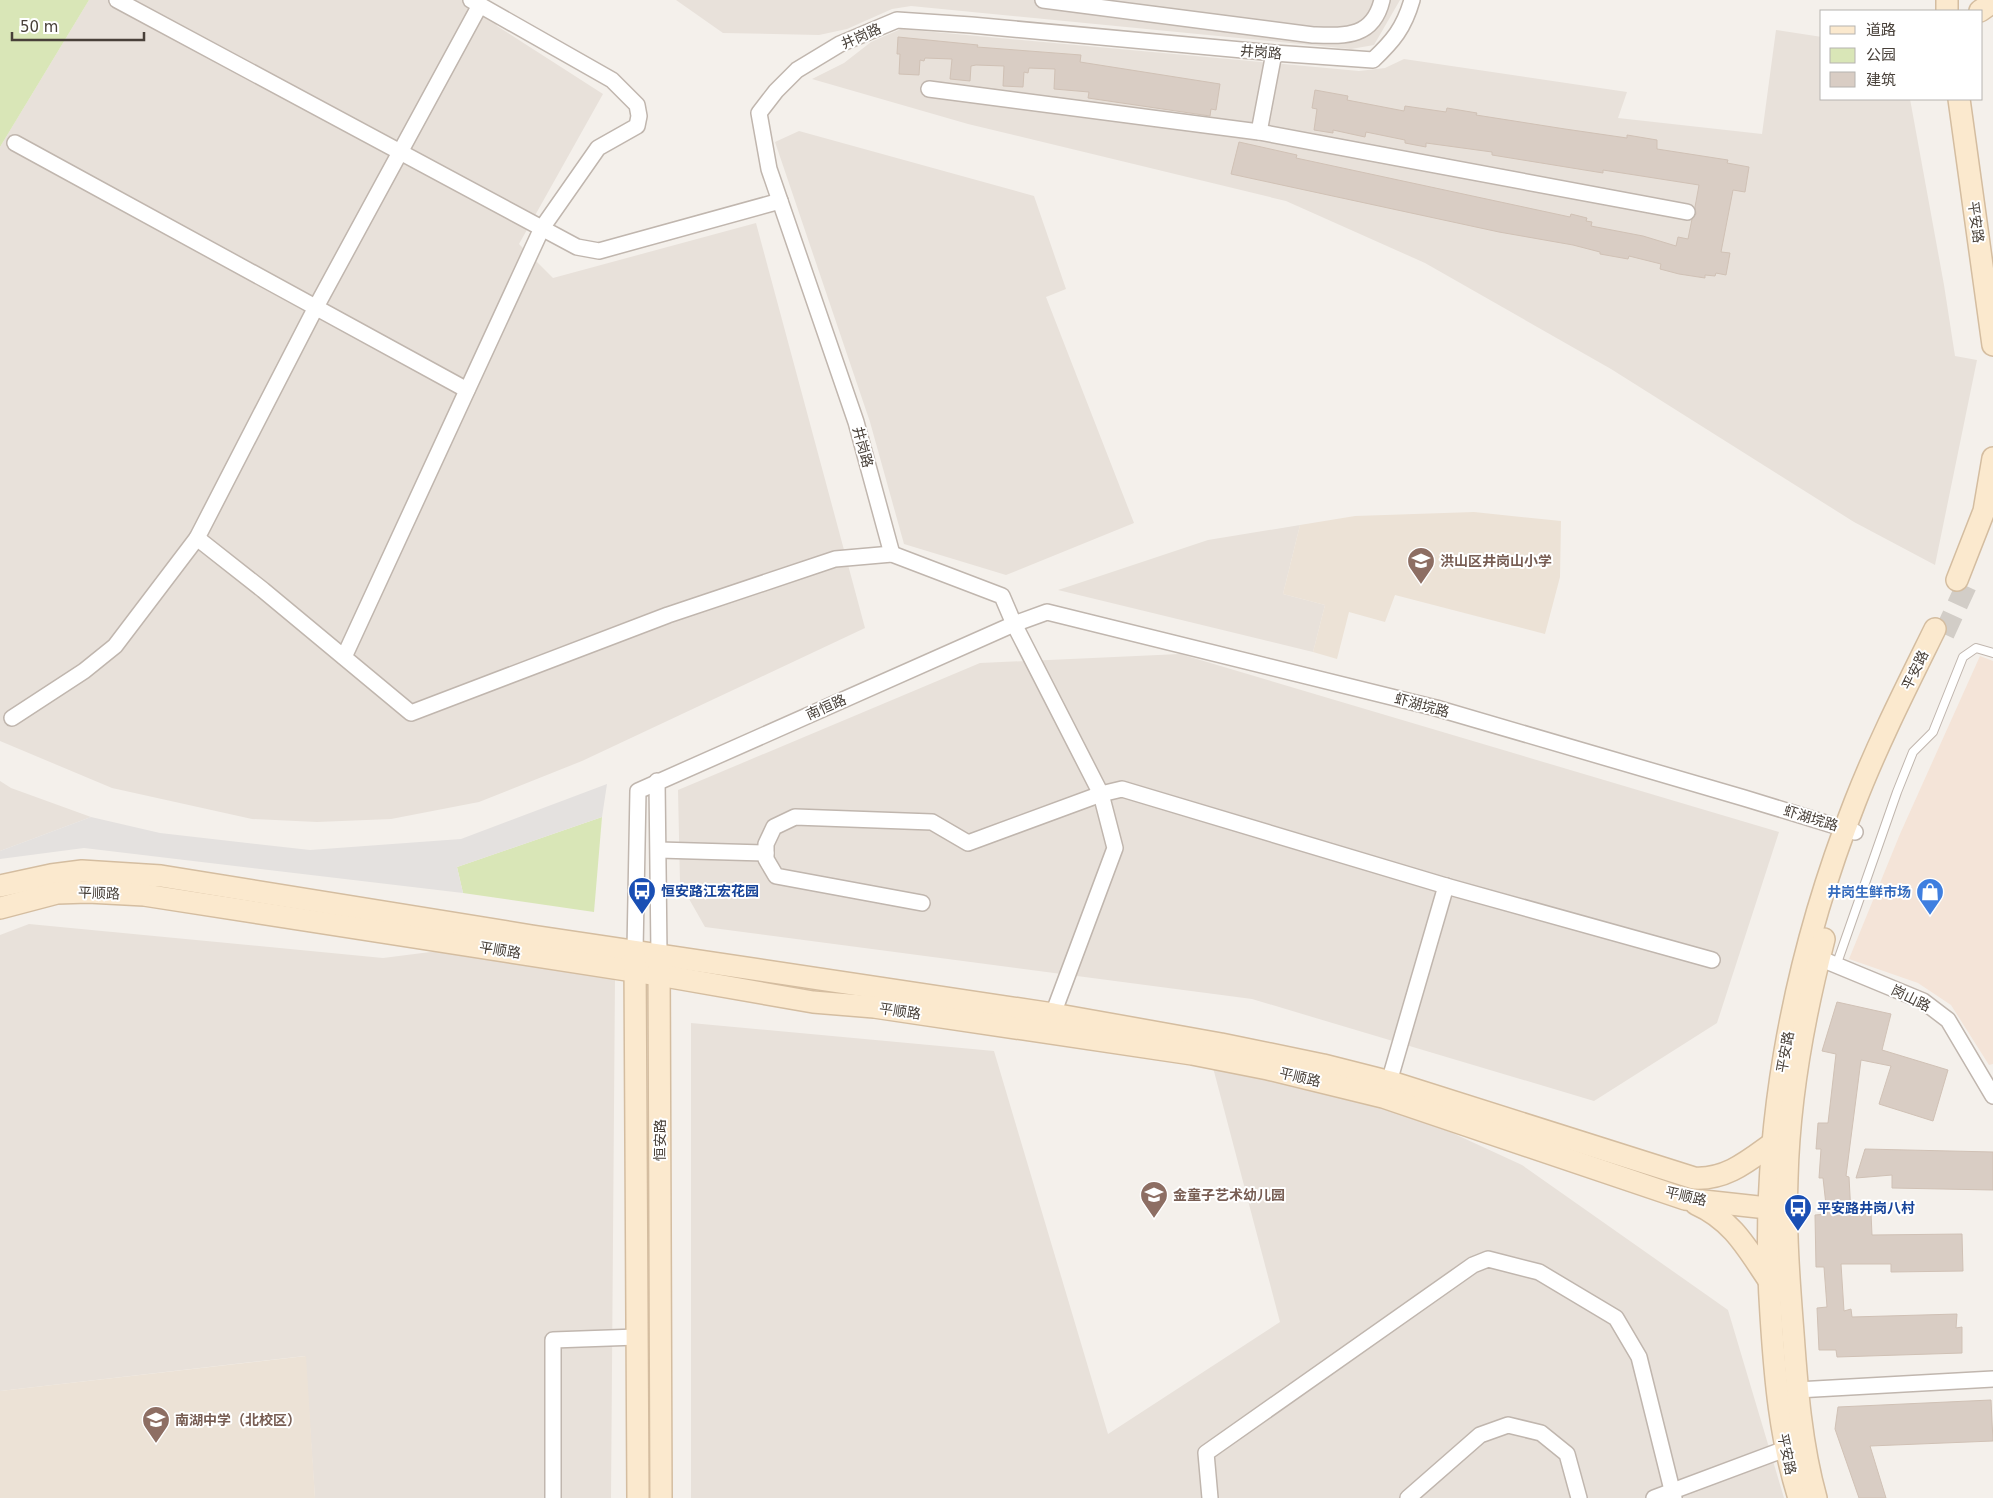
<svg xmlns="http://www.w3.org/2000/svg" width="1993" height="1498" viewBox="0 0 1993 1498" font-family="'DejaVu Sans','Noto Sans SC',sans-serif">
	<rect width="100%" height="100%" fill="#f4f0eb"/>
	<!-- residential -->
	<g fill="#e8e1da">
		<path d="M 89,0 L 482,0 L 497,26 L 603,94 L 519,244 L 553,278 L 756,223 L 865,628 L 582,761 L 479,802 L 391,819 L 317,822 L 252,819 L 112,788 L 0,741 L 0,147 Z"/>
		<path d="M 676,0 L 1400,0 L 1374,45 L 1351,49 L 911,6 L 892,9 L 847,29 L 819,35 L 723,33 Z"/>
		<path d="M 901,29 L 1359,71 L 1385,68 L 1404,59 L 1627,92 L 1618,118 L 1762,134 L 1776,30 L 1822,37 L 1822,99 L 1910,99 L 1944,285 L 1955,356 L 1977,360 L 1935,565 L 1854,522 L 1611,369 L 1425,263 L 1286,201 L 968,124 L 812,79 L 844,63 L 871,42 Z"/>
		<path d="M 799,131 L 1034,196 L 1066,289 L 1046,297 L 1134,523 L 1006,575 L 904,544 L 870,422 L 775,142 Z"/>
		<path d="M 1300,525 L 1283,594 L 1325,605 L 1313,652 L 1058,590 L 1208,540 Z"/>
		<path d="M 1180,654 L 1779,832 L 1717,1023 L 1594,1101 L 1252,999 L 705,927 L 680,883 L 678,790 L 980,663 Z"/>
		<path d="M 0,781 L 11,788 L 91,817 L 0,851 Z"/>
		<path d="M 29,924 L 383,958 L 462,948 L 615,978 L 611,1498 L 315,1498 L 305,1356 L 0,1391 L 0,935 Z"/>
		<path d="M 691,1023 L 994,1051 L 1108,1434 L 1280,1322 L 1211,1060 L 1396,1107 L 1522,1165 L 1728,1310 L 1784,1498 L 691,1498 Z"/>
	</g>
	<!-- commercial -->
	<path fill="#f4e4d8" d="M 1980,656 L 1993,661 L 1993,1064 L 1989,1065 L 1951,1005 L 1918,983 L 1849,959 L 1900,834 Z"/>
	<!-- education -->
	<g fill="#ece2d6">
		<path d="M 1474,512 L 1561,521 L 1560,577 L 1545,634 L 1395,595 L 1385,622 L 1349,612 L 1337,659 L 1313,652 L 1325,605 L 1283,594 L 1300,525 L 1355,516 Z"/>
		<path d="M 306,1356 L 315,1498 L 0,1498 L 0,1391 Z"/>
	</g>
	<!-- green -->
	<g fill="#d9e6b7">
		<path d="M 0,0 L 89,0 L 0,147 Z"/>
		<path d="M 602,817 L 594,912 L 463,893 L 457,867 Z"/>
	</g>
	<!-- parking -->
	<path fill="#e4e1df" d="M 607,784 L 602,817 L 457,867 L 463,893 L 84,848 L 0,859 L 0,851 L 91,817 L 160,833 L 310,850 L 461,839 Z"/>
	<!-- building -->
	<g fill="#d9cdc4" stroke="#d0c1b5">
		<path d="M 898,37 L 978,45 L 977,47 L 1081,55 L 1080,62 L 1220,84 L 1216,110 L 1211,109 L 1210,116 L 1088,98 L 1089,92 L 1054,89 L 1055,69 L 1029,68 L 1028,73 L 1024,72 L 1023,87 L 1003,86 L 1004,66 L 976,65 L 971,66 L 970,81 L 950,79 L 952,59 L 925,58 L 924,61 L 920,60 L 919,75 L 899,74 L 900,54 L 897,54 Z"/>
		<path d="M 1315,90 L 1348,96 L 1347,100 L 1404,111 L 1405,106 L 1446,112 L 1447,108 L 1477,113 L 1476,115 L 1565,129 L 1627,138 L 1627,135 L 1657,140 L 1657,149 L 1728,160 L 1727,163 L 1749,167 L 1745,192 L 1733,190 L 1721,252 L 1730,253 L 1726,275 L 1716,273 L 1715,276 L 1705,275 L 1705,278 L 1679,274 L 1660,269 L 1661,264 L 1629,256 L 1628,259 L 1600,254 L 1600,252 L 1573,245 L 1499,232 L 1231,174 L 1239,142 L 1297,155 L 1296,158 L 1570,217 L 1571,214 L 1587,218 L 1586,221 L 1592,222 L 1591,226 L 1643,236 L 1676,246 L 1678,237 L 1688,239 L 1692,219 L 1696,214 L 1695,207 L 1699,185 L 1603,170 L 1603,173 L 1492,155 L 1492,152 L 1426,143 L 1426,147 L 1405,143 L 1405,140 L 1366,132 L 1365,137 L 1333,130 L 1333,133 L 1314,130 L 1317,109 L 1312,108 Z"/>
		<path d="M 1837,1002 L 1891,1014 L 1882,1050 L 1948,1070 L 1933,1121 L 1879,1104 L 1891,1066 L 1861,1060 L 1846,1176 L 1849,1177 L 1851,1214 L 1871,1213 L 1872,1235 L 1962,1234 L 1963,1271 L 1891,1272 L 1891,1264 L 1841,1264 L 1844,1311 L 1851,1309 L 1852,1317 L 1957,1314 L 1956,1328 L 1962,1327 L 1962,1353 L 1837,1357 L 1836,1350 L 1819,1350 L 1817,1308 L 1827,1307 L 1824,1267 L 1816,1267 L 1815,1215 L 1827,1214 L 1823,1178 L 1819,1178 L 1821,1149 L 1816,1149 L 1818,1123 L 1828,1123 L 1836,1054 L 1822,1051 Z"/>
		<path d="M 1865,1149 L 1993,1152 L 1993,1190 L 1892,1188 L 1892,1175 L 1856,1178 Z"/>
		<path d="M 1991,1400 L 1993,1441 L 1870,1446 L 1886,1498 L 1859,1498 L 1835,1429 L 1838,1407 Z"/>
	</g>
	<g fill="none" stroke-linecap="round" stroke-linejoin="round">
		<!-- secondary-tunnel -->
		<path stroke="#d2cdc7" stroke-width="21" stroke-dasharray="21 11" stroke-linecap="butt" d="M 1944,634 L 1967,584"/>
		<defs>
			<path id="service" d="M 1836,966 L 1897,792 L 1913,752 L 1933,732 L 1963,657 L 1976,648 L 1993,653"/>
			<g id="minor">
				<path d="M 117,0 L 577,247 L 599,251 L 780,201"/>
				<path d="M 1043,0 L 1313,35 C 1345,36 1373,38 1382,0"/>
				<path d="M 480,5 L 316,307 L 197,538 L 263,590 L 411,713 L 668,615 L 835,559 L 892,554 L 1002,596 L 1014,624 L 1047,612 L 1436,708 L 1744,798 L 1855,832"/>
				<path d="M 929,89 L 1259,132 L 1687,212"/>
				<path d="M 1259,132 L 1274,53"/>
				<path d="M 15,143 L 467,390"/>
				<path d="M 892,554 L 856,422 L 769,169 L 759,113 L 776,91 L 797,70 L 840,44 L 897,20 L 971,25 L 1274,53 L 1373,60 C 1393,41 1404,28 1412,0"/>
				<path d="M 344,657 L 542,228 L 598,148 L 637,126 L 639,116 L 637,105 L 612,80 L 471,0"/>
				<path d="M 12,718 L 84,671 L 115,646 L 197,538"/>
				<path d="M 657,781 L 659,954"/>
				<path d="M 659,850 L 766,853"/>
				<path d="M 922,903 L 776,876 L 766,859 L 766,844 L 774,827 L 795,817 L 932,822 L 968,843 L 1101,794 L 1122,789 L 1446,886 L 1712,960"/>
				<path d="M 635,950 L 638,791 L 1014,624 L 1101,794 L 1115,848 L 1053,1014"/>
				<path d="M 1819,958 L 1923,1001 L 1948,1020 L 1993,1096"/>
				<path d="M 1389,1082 L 1446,886"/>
				<path d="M 1797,1390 L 1993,1379"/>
				<path d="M 553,1498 L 553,1340 L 637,1337"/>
				<path d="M 1210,1498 L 1206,1453 L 1473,1265 L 1488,1259 L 1539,1272 L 1616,1318 L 1639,1357 L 1674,1498"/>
				<path d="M 1408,1498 L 1480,1435 L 1508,1425 L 1541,1433 L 1567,1454 L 1579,1498"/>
				<path d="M 1654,1498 L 1785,1449"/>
			</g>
			<g id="secondary">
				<path d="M 1947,11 L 1947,0"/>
				<path d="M 1980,11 L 1993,2"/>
				<path d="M 1959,99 L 1993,345"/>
				<path d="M 1957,580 L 1984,511 L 1993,458"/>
				<path d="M 0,886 L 51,875 L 82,871 L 161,876 L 532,936 L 1053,1014 L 1221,1044 L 1323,1065 L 1394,1083 L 1694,1178 C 1726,1180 1748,1161 1773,1143"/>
				<path d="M 0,908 L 57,893 L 88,892 L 144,895 L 659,975 L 813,1002 L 874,1007 L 1192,1054 L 1268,1069 L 1383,1097 L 1685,1199 L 1786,1210"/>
				<path d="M 635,958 L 638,1498"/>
				<path d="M 659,961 L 661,1498"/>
				<path d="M 1696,1204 C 1732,1220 1747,1248 1768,1279"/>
				<path d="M 1799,1498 C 1780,1438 1775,1378 1771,1315 C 1759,1140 1791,965 1855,802 C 1878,743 1907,686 1935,629"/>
				<path d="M 1816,1498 C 1801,1444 1797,1389 1793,1333 C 1789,1282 1785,1230 1787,1178 C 1789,1098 1804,1016 1824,939"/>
			</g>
		</defs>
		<!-- service casing -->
		<use href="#service" stroke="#c0b6ae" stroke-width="10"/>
		<!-- minor casing -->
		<use href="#minor" stroke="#c0b6ae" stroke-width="18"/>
		<!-- secondary casing -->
		<use href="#secondary" stroke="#d4bda0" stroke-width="24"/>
		<!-- service -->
		<use href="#service" stroke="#fff" stroke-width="8"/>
		<!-- minor -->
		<use href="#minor" stroke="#fff" stroke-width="15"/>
		<!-- secondary -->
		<use href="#secondary" stroke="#fbe9ce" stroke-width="21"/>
	</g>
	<!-- icons -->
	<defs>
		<symbol id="school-pin" viewBox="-11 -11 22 30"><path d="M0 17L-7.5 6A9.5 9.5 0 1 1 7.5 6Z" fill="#8d6e63" stroke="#fff"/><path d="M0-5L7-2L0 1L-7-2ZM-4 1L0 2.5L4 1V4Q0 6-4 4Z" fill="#fff"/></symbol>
		<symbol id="bus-pin" viewBox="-11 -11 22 30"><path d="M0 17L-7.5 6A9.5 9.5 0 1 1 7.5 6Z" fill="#1a4fb4" stroke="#fff"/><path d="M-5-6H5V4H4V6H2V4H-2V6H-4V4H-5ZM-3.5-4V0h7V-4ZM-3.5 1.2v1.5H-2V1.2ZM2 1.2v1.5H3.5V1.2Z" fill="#fff"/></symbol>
		<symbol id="shop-pin" viewBox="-11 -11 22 30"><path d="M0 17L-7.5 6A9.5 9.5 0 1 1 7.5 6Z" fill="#3f7fe0" stroke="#fff"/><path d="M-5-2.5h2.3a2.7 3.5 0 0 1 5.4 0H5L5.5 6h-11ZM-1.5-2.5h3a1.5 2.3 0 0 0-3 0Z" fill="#fff"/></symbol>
	</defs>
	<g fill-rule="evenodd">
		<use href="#school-pin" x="1405" y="545" width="32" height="43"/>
		<use href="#bus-pin" x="626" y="875" width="32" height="43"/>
		<use href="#shop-pin" x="1914" y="876" width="32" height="43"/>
		<use href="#school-pin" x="1138" y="1179" width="32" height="43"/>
		<use href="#bus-pin" x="1782" y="1192" width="32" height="43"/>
		<use href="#school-pin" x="140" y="1404" width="32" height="43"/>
	</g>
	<g text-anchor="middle" stroke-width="4" stroke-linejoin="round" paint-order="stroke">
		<!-- street labels -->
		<g font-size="14" fill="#484039" stroke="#fff">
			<text transform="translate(861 36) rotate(-24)" y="5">井岗路</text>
			<text transform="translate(1261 52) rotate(5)" y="5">井岗路</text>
			<text transform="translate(1976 222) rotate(82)" y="5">平安路</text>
			<text transform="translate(863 447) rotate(75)" y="5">井岗路</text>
			<text transform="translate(1915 670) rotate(-64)" y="5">平安路</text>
			<text transform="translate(1422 705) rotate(15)" y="5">虾湖垸路</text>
			<text transform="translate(826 707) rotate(-24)" y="5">南恒路</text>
			<text transform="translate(1811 818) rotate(17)" y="5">虾湖垸路</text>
			<text transform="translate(99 893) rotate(2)" y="5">平顺路</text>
			<text transform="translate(500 950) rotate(9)" y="5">平顺路</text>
			<text transform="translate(1911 998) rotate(26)" y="5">岗山路</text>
			<text transform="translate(900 1011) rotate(8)" y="5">平顺路</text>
			<text transform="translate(1785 1052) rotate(-80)" y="5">平安路</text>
			<text transform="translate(1300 1077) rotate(13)" y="5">平顺路</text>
			<text transform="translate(660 1140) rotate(-90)" y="5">恒安路</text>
			<text transform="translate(1686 1196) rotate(13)" y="5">平顺路</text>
			<text transform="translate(1787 1454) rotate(78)" y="5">平安路</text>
		</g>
		<!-- education labels -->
		<g font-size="14" font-weight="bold" fill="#785e54" stroke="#fff" text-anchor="start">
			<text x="1440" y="566">洪山区井岗山小学</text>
			<text x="1173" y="1200">金童子艺术幼儿园</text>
			<text x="175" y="1425">南湖中学（北校区）</text>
		</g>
		<!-- transit labels -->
		<g font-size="14" font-weight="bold" fill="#164399" stroke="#fff" text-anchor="start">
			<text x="661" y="896">恒安路江宏花园</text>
			<text x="1817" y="1213">平安路井岗八村</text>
		</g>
		<!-- shop labels -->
		<g font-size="14" font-weight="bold" fill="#366cbe" stroke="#fff" text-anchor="end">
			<text x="1911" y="897">井岗生鲜市场</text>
		</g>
	</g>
	<!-- legend -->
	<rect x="1820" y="10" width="162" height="90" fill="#ffffff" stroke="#b6b3b0"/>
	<rect x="1830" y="26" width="25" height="8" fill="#fbe9ce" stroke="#b6b3b0"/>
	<text x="1866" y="35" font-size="15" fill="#484039">道路</text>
	<rect x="1830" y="48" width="25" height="15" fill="#d9e6b7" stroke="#b6b3b0"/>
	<text x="1866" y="60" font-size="15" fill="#484039">公园</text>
	<rect x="1830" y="72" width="25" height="15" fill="#d9cdc4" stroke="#b6b3b0"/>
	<text x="1866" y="85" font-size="15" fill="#484039">建筑</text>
	<!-- scale -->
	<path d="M12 32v8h132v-8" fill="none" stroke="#484039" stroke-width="2.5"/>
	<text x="20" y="32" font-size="15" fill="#484039" stroke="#ffffff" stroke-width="4" paint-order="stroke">50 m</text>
</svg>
